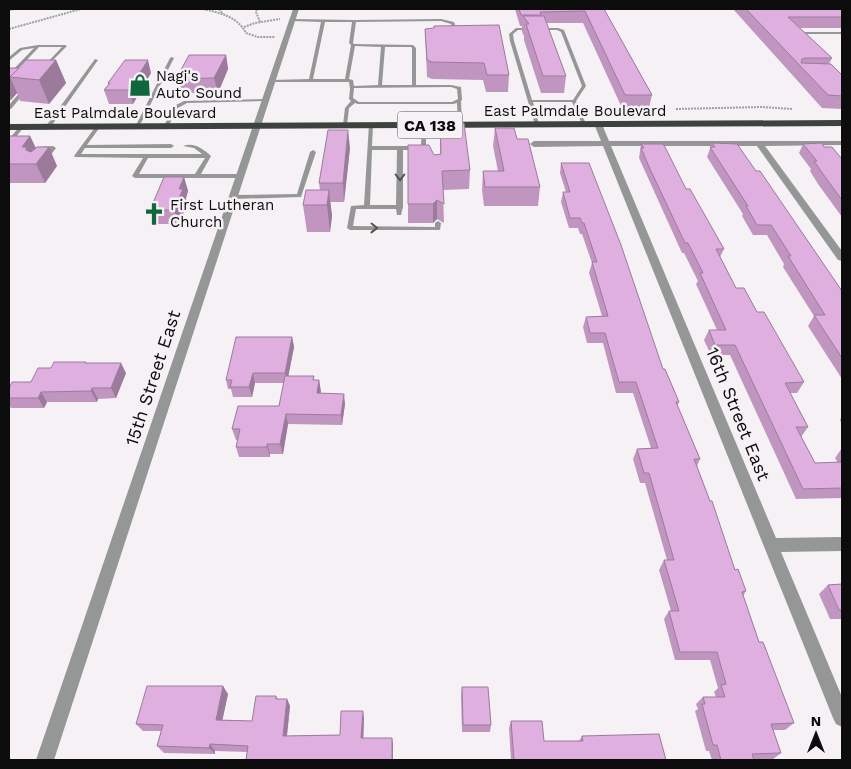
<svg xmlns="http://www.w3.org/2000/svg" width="851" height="769" viewBox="0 0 851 769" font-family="'Work Sans',sans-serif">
	<rect width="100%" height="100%" fill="#f5f1f5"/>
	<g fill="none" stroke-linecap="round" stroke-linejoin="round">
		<!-- path -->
		<g stroke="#a29fa2" stroke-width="2" stroke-dasharray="2 1" stroke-linecap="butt">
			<path d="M 203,9 C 220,13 237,16 246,33 L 258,37 L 275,37"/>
			<path d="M 219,9 L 223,14"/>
			<path d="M 257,9 L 256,12 L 260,22"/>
			<path d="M 9,10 L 16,9"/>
			<path d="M 244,27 L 255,23 L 280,19"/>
			<path d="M 9,29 L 81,9"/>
			<path d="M 676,109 L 762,107 L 792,109"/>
		</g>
		<!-- service -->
		<g fill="#959796" fill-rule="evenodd">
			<path d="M 293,19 L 354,20 L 441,19 L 454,22 L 458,33 L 456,34 L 454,33 L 451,24 L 441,21 L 356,22 L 353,43 L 354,44 L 413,45 L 416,48 L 416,85 L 451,85 L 461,87 L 462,100 L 461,101 L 462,125 L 460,126 L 458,125 L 457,103 L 453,104 L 358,104 L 355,103 L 349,108 L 347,125 L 345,126 L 343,125 L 345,108 L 351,101 L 349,99 L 350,89 L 349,82 L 270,82 L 270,80 L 272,80 L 309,79 L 321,22 L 292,21 ZM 325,22 L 352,22 L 349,43 L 351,45 L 345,79 L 313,79 ZM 355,46 L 381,47 L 378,85 L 354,86 L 353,80 L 349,79 ZM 385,47 L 411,47 L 412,48 L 412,85 L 382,85 ZM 451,87 L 457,89 L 458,99 L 452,102 L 359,102 L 353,98 L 354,88 Z"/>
			<path d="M 516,28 L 558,28 L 564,30 L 586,86 L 576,101 L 586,124 L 586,125 L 582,124 L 572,102 L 533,102 L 539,124 L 535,125 L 510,41 L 509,34 ZM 518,30 L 557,30 L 561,32 L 582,86 L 573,100 L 532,100 L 514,41 L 513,34 Z"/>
			<path d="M 806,32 L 842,32 L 842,34 L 807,34 L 803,35 L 806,40 L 803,41 L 799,35 Z"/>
			<path d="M 38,45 L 65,45 L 67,46 L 45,68 L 44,68 L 44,66 L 62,47 L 39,47 L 11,77 L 9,77 L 9,74 L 34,48 L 22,50 L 10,60 L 9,60 L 9,57 L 20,48 Z"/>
			<path d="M 172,57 L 174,58 L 139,127 L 135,128 L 135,127 L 170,58 Z"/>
			<path d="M 95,59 L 98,60 L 50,128 L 46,128 L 46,126 Z"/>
			<path d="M 22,90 L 26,91 L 11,109 L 9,109 L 9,105 Z"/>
			<path d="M 266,99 L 268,100 L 268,101 L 187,103 L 178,108 L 168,127 L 164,126 L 174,106 L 184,101 Z"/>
			<path d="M 369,124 L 373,125 L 372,146 L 421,146 L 422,125 L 426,124 L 426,148 L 423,150 L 403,150 L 403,207 L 401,215 L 397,215 L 396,209 L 356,209 L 353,226 L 435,227 L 435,223 L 438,221 L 441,223 L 440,230 L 350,230 L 347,228 L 351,206 L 364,205 ZM 372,150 L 397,150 L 396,205 L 370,205 Z"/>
			<path d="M 20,126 L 24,127 L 11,143 L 9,143 L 9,139 Z"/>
			<path d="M 96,126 L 100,127 L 87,145 L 171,144 L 174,146 L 171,148 L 85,148 L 81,154 L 202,154 L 194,148 L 183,146 C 194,142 203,149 211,156 L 201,174 L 240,174 L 243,176 L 240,178 L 135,178 L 132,176 L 143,158 L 75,157 L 74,156 ZM 148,158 L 205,158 L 195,174 L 139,174 Z"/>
			<path d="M 37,147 L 53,146 L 56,148 L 47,160 L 45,161 L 42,159 L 49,150 L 39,150 L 36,148 Z"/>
			<path d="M 313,150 L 316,152 L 301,197 L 233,199 L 230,197 L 233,195 L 297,194 L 310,152 Z"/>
		</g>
		<!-- minor -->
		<g fill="#959796" fill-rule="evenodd">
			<path d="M 293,9 L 299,9 L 54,760 L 36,760 Z"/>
			<path d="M 595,122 L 601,122 L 609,141 L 842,141 L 842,145 L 765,146 L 842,251 L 842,261 L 838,260 L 757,146 L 611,146 L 776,538 L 842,537 L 842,551 L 781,552 L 842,697 L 842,727 L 836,724 L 833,718 L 603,146 L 534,147 L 530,144 L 534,141 L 601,141 L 594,124 Z"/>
		</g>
		<!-- trunk -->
		<path fill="#3e423e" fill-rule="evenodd" d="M 842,120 L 842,126 L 9,130 L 9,124 Z"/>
	</g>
	<!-- wall -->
	<g fill="#c096c0">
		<rect x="311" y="9" width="21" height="1"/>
		<rect x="405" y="9" width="35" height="1"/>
		<path d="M 515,9 L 604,9 L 652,95 L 649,108 L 622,108 L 583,23 L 546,23 L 566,76 L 564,93 L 541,93 L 524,40 L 524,36 L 522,32 L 522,26 L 520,26 Z"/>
		<path d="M 733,9 L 842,9 L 842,28 L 800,28 L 832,58 L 829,64 L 842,75 L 842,109 L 822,108 Z"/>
		<path d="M 425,29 L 509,75 L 508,92 L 486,92 L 483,80 L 432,79 L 427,77 Z"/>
		<path d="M 226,55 L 228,69 L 218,93 L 180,93 L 176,79 Z"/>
		<path d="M 56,60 L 66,83 L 49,104 L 20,101 L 17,93 L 11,100 L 9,100 L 9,68 L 19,68 Z"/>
		<path d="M 151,73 L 133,104 L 109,104 L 104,90 L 108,85 L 108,83 Z"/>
		<path d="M 440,125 L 470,170 L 469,189 L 443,190 L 444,223 L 437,219 L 433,223 L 408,223 L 408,204 L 434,155 L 440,154 Z"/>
		<path d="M 495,128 L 517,139 L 540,187 L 538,206 L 484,206 L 482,190 L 483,171 L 498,171 L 493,146 Z"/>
		<path d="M 9,136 L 30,136 L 36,148 L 57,166 L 45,183 L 9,183 Z"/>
		<path d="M 712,143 L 756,171 L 842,291 L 842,379 L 808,326 L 814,316 L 783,267 L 784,264 L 767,235 L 753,235 L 742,216 L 743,214 L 707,157 Z"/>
		<path d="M 641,144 L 686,189 L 724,249 L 720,257 L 736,288 L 757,312 L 804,382 L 797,393 L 790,393 L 808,427 L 801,437 L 815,463 L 838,463 L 835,458 L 842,448 L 842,498 L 796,499 L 730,355 L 711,355 L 704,340 L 709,330 L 717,330 L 696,284 L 698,281 L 684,253 L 682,253 L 639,158 Z"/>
		<path d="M 803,144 L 824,147 L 842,159 L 842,217 L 818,184 L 810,171 L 811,169 L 799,153 Z"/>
		<path d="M 350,148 L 344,202 L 330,202 L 332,216 L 330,232 L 307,232 L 303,205 L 320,190 L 319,183 Z"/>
		<path d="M 561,163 L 663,369 L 679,402 L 677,406 L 700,459 L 697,466 L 735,570 L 746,591 L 743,596 L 759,642 L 794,723 L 785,730 L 773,730 L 781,753 L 772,760 L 712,760 L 709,751 L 706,751 L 695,711 L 698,709 L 696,704 L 703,697 L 716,697 L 714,692 L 718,688 L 710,660 L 675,660 L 664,619 L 669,611 L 671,611 L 659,570 L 664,560 L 667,560 L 645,483 L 640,483 L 633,459 L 637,449 L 651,448 L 633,393 L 616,393 L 603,343 L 587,343 L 583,327 L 586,317 L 602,316 L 589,273 L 592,263 L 582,234 L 580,234 L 578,228 L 569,228 L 561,202 L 563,192 L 566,192 L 560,173 Z"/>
		<path d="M 184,177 L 188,191 L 186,198 L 187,204 L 179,224 L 156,224 L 150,210 Z"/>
		<path d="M 292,337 L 294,347 L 288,376 L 314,376 L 314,380 L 319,380 L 320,393 L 345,404 L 342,425 L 288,424 L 283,454 L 270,454 L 270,457 L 239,457 L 236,447 L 238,440 L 236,440 L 232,429 L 279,406 L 284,383 L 255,383 L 252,397 L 233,397 L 231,389 L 228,389 L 226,380 Z"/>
		<path d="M 87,363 L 126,373 L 116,398 L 98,399 L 97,402 L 47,402 L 44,408 L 11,408 L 9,405 L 9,389 L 31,382 L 51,368 Z"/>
		<path d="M 842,416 L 842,425 L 840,420 Z"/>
		<path d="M 842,584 L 842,619 L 830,619 L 819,594 L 828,585 Z"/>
		<path d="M 462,687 L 491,725 L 490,732 L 462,732 L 461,695 Z"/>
		<path d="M 228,694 L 222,720 L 252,721 L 276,696 L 278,699 L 287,699 L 290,706 L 287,736 L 340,735 L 364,718 L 363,738 L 393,744 L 393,760 L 246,760 L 247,752 L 215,751 L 215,754 L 164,753 L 157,746 L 161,731 L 143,731 L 136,724 Z"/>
		<path d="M 511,721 L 544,741 L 579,741 L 582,736 L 666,760 L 511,760 L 509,728 Z"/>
	</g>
	<!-- shaded-wall -->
	<g fill="#9c7a9c">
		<path d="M 226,55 L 228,69 L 218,93 L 214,78 Z"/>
		<path d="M 56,60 L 66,83 L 49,104 L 39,80 Z"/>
		<path d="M 148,60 L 151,73 L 133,104 L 129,90 Z"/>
		<path d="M 10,77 L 17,93 L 11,100 L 9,94 L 9,78 Z"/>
		<path d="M 348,130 L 350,148 L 344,202 L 343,183 Z"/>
		<path d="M 30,136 L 39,155 L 32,163 L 22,147 Z"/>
		<path d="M 49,147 L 57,166 L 45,183 L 36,164 Z"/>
		<path d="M 184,177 L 188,191 L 186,198 L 187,204 L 179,224 L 174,210 L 179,189 Z"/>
		<path d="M 329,190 L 332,216 L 330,232 L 327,205 Z"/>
		<path d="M 437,200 L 437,219 L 433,223 L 433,204 Z"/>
		<path d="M 292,337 L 294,347 L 287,383 L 285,373 Z"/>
		<path d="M 121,363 L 126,373 L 116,398 L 111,388 Z"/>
		<path d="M 253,373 L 255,383 L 252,397 L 249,387 Z"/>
		<path d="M 319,380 L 321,391 L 319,404 L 317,393 Z"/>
		<path d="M 92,388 L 98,399 L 97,402 L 91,391 Z"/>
		<path d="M 41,392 L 47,402 L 44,408 L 38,398 Z"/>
		<path d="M 344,394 L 345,404 L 342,425 L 341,415 Z"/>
		<path d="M 286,414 L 288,424 L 283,454 L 280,444 Z"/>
		<path d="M 267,444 L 270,454 L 270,457 L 267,447 Z"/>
		<path d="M 223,686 L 228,694 L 221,727 L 216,720 Z"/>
		<path d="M 287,699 L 290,706 L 286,743 L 283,736 Z"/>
		<path d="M 363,711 L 364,718 L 363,745 L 361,738 Z"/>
		<path d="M 392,738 L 393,744 L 393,760 L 392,760 Z"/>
		<path d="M 210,744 L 215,751 L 215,754 L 209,748 Z"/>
	</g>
	<!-- building -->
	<g fill="#dfafdf" stroke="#9c7a9c">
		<path d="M 519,9 L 604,9 L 652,95 L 625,95 L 585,11 L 540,12 L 541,15 L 521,15 Z"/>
		<path d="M 746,9 L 842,9 L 842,17 L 788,17 L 832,58 L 805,58 L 802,59 L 801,63 L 831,64 L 842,75 L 842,96 L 828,95 Z"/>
		<path d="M 523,16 L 544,16 L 566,76 L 543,76 L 526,24 L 529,24 Z"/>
		<path d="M 499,25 L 509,75 L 487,75 L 484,63 L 432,62 L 427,60 L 425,29 L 434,28 L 434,26 Z"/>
		<path d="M 189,55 L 226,55 L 214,78 L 176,79 Z"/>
		<path d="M 26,60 L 56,60 L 39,80 L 10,77 Z"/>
		<path d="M 125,60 L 148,60 L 129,90 L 104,90 L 110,83 L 108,83 Z"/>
		<path d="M 9,68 L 19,68 L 9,78 Z"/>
		<path d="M 446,123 L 464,123 L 470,170 L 442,171 L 444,204 L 437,200 L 433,204 L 408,204 L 408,145 L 429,145 L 434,155 L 441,154 L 440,125 L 446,125 Z"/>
		<path d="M 495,128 L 514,128 L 517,139 L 528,139 L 540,187 L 485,187 L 483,171 L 504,171 Z"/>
		<path d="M 328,130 L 348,130 L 343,183 L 319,183 Z"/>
		<path d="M 9,136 L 30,136 L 22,147 L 26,147 L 26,150 L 31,152 L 37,147 L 49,147 L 36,164 L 9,164 Z"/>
		<path d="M 712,143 L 737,144 L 756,171 L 760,171 L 842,291 L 842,358 L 814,315 L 825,315 L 788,256 L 791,256 L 771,225 L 757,225 L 746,206 L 748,206 L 710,147 L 715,147 Z"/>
		<path d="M 822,143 L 824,147 L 832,147 L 842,159 L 842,200 L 823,174 L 814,161 L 817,161 L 803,144 Z"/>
		<path d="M 641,144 L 663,144 L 665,147 L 686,189 L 690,189 L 724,249 L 716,249 L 736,288 L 744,288 L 757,312 L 764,312 L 804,382 L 785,383 L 808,427 L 796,427 L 815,463 L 842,462 L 842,488 L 803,489 L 735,345 L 715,345 L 709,330 L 726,330 L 700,273 L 703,273 L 688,243 L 685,243 L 650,169 L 641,148 L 644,148 Z"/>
		<path d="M 561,163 L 589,163 L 621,245 L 663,369 L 665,369 L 679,402 L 676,402 L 700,459 L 694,459 L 710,501 L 712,501 L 735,570 L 738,569 L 746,591 L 742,592 L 759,642 L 763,642 L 794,723 L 771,724 L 781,753 L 752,754 L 754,760 L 721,760 L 717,745 L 713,745 L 702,704 L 705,704 L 703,697 L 725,697 L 721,685 L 726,684 L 717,652 L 680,652 L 669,611 L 679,611 L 664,560 L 674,560 L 649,473 L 644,473 L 637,449 L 658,448 L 636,382 L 619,382 L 605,333 L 590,333 L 586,317 L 608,316 L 592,262 L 597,262 L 584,223 L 582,223 L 580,218 L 570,218 L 563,192 L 570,192 Z"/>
		<path d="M 164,177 L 184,177 L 179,189 L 183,189 L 174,210 L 150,210 Z"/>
		<path d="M 306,190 L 329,190 L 327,205 L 303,205 Z"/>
		<path d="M 236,337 L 292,337 L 285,373 L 253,373 L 249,387 L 230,387 L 232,380 L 226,380 Z"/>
		<path d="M 54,362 L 86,362 L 85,363 L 121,363 L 111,388 L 92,388 L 91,391 L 41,392 L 38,398 L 9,398 L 9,389 L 12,382 L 31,382 L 38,368 L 51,368 Z"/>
		<path d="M 285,376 L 314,376 L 313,380 L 319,380 L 317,393 L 344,394 L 341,415 L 286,414 L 280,444 L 267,444 L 267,447 L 236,447 L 240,429 L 232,429 L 238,406 L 279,406 Z"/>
		<path d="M 842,584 L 842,610 L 839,610 L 828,585 Z"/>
		<path d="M 147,686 L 223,686 L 216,720 L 252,721 L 256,696 L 276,696 L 276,699 L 287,699 L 283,736 L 340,735 L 341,711 L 363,711 L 361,738 L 392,738 L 392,760 L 246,760 L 248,746 L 210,744 L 209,748 L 157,746 L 163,725 L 136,724 Z"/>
		<path d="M 462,687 L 488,687 L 491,725 L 463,725 Z"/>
		<path d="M 511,721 L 542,721 L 544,741 L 583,741 L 582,736 L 659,734 L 666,760 L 514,760 Z"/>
	</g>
	<!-- one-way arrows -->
	<defs><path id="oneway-chevron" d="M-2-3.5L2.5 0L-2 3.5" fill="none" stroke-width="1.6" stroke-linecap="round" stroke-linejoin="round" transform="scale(1.25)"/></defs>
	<g stroke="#515252">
		<use href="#oneway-chevron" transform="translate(400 177) rotate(90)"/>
		<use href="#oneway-chevron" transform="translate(374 228) rotate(1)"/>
	</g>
	<!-- icons -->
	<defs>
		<symbol id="shop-bare" viewBox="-9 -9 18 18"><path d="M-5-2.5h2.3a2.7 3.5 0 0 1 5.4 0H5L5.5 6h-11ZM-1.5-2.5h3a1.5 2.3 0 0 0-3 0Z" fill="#0e683b" stroke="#f5f1f5" stroke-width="2.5" paint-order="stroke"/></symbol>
		<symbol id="church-bare" viewBox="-9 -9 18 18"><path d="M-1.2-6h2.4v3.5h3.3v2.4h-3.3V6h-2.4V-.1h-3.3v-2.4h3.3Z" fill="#0e683b" stroke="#f5f1f5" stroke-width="2.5" paint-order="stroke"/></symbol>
	</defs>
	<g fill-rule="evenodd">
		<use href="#shop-bare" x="124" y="69" width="32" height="32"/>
		<use href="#church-bare" x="138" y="198" width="32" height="32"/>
	</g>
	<g text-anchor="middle" stroke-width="5" stroke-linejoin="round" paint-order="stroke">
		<!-- far-poi labels -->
		<g font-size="15" fill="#0d0c0d" stroke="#f5f1f5" text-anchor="start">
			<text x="156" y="81">Nagi's<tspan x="156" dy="17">Auto Sound</tspan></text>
			<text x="170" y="210">First Lutheran<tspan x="170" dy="17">Church</tspan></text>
		</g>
		<!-- far-street labels -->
		<g font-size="15" fill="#0d0c0d" stroke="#f5f1f5">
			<text x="575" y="116">East Palmdale Boulevard</text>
			<text x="125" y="118">East Palmdale Boulevard</text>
		</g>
		<!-- shield labels -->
		<rect fill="#f5f1f5" stroke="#535153" stroke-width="1" x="397.5" y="111.5" width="65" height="27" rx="4"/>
		<g font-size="16" font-weight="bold" fill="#0d0c0d">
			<text x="430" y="131">CA 138</text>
		</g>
		<!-- street labels -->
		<g font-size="18" fill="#0d0c0d" stroke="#f5f1f5">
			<text transform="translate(153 378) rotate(-72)" y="6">15th Street East</text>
			<text transform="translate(738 414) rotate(68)" y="6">16th Street East</text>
		</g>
	</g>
	<!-- border -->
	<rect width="851" height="769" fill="none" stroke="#0d0c0d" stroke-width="20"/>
	<!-- north arrow -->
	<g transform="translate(816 734)" stroke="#f5f1f5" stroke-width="4" paint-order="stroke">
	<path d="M0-4L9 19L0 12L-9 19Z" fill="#0d0c0d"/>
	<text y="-8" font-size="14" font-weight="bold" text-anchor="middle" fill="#0d0c0d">N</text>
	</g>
</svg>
